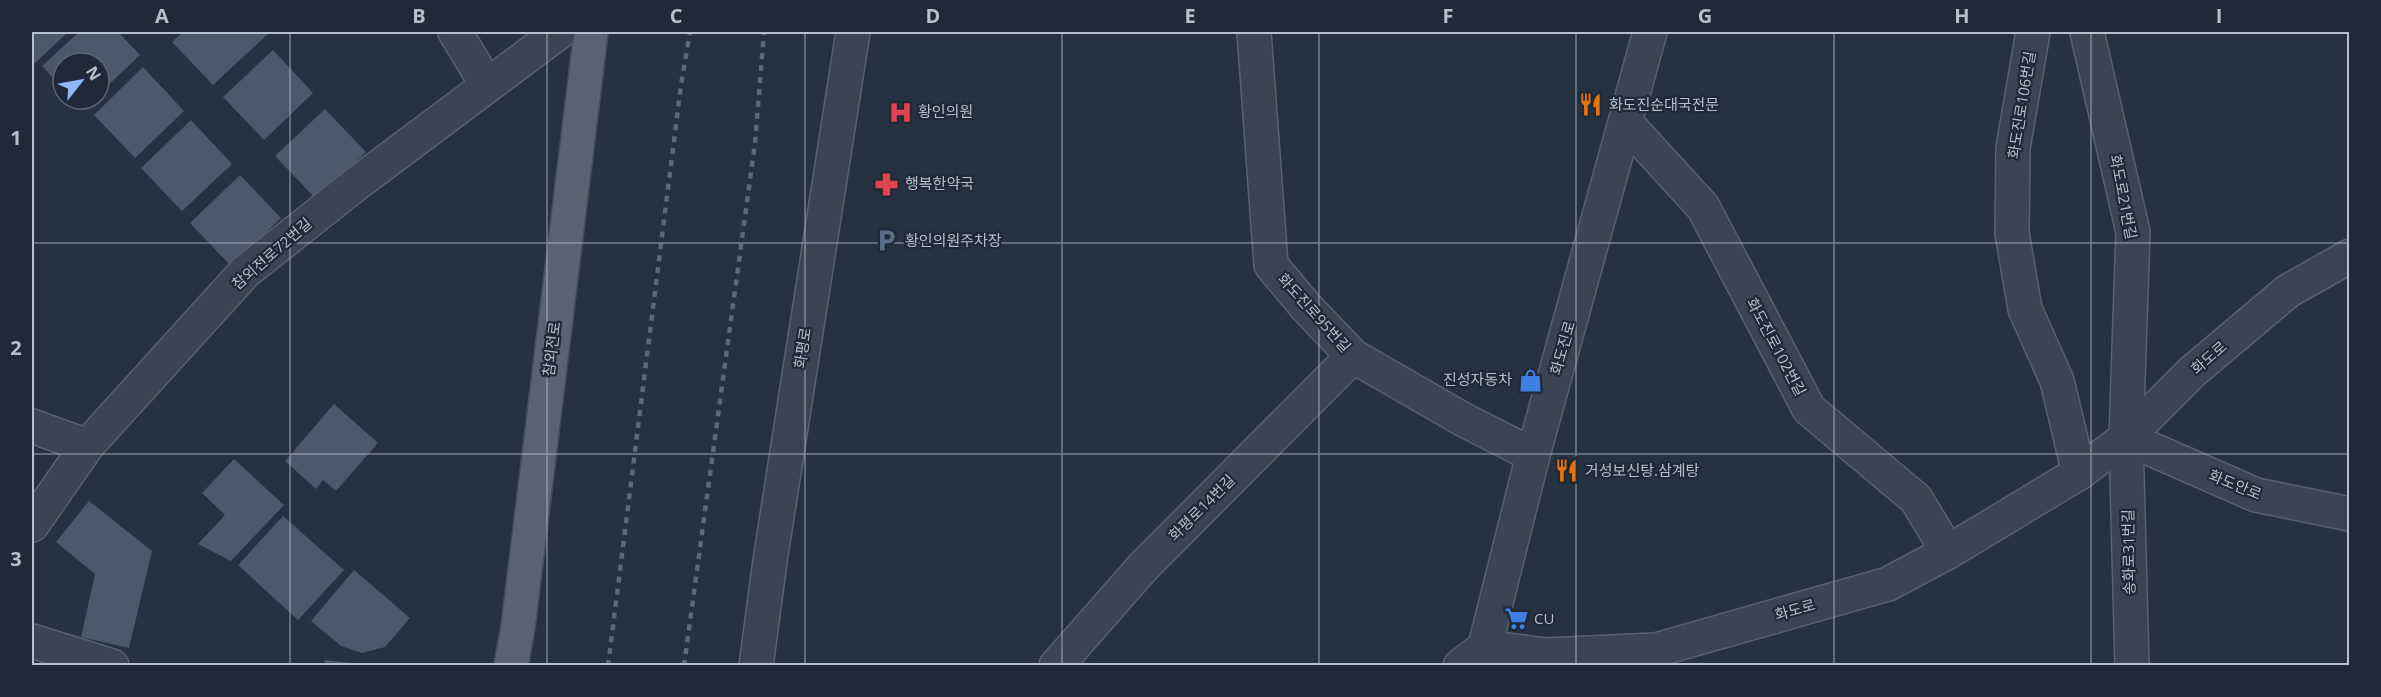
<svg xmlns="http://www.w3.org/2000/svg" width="2381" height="697" viewBox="0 0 2381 697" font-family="'Open Sans','Noto Sans KR',sans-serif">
	<rect width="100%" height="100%" fill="#263242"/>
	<!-- building -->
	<g fill="#4c596b">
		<path d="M 32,32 L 68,32 L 32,66 Z"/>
		<path d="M 79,32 L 118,32 L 140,55 L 99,94 L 99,63 L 63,63 L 63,88 L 42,66 Z"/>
		<path d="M 183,32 L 270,32 L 213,85 L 172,42 Z"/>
		<path d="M 273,50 L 313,93 L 264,140 L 223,97 Z"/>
		<path d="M 143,67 L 184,111 L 135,158 L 94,115 Z"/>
		<path d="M 74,99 L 94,99 L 83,109 Z"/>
		<path d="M 325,109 L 366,152 L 316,199 L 275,156 Z"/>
		<path d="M 191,120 L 232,164 L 182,211 L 141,168 Z"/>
		<path d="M 240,175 L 281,218 L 231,266 L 190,223 Z"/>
		<path d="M 334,404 L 378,443 L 336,491 L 323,480 L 316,489 L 285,461 Z"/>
		<path d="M 234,459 L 284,505 L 231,561 L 198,544 L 225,515 L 202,493 Z"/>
		<path d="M 89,501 L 152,551 L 129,648 L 81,637 L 95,574 L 56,542 Z"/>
		<path d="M 283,516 L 344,570 L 298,620 L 238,565 Z"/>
		<path d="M 354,570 L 410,618 L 385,647 L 362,653 L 341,646 L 311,621 Z"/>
		<path d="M 325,660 L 358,664 L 357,666 L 324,666 Z"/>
	</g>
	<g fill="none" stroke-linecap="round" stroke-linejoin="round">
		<defs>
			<g id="minor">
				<path d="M 455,32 L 487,85"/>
				<path d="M 1254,32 L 1271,265 L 1307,308 L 1353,356 L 1464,420 L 1533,455"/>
				<path d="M 2033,32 L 2013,148 L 2012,233 L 2025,309 L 2057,381 L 2079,473"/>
				<path d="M 2087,32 L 2133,232 L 2126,438 L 2132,666"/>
				<path d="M 1626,123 L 1703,207 L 1809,409 L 1916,499 L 1948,552"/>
				<path d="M 32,426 L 87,446"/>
				<path d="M 2126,438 L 2256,495 L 2350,514"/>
				<path d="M 32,525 L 87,446 L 245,272 L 360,181 L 559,32"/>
				<path d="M 32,641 L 112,666"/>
				<path d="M 756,666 L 770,561 L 853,32"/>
				<path d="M 1056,666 L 1143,567 L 1353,356"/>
				<path d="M 1460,666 L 1485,647 L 1546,655 L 1656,650 L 1888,584 L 1948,552 L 2079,473 L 2126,438 L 2192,372 L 2288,291 L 2350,256"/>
				<path d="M 1480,666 L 1533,455 L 1650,32"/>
			</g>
			<path id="major" d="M 511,666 L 518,627 L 591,32"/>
		</defs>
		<!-- minor casing -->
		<use href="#minor" stroke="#59626f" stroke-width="36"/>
		<!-- major casing -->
		<use href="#major" stroke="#444d5b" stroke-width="36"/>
		<!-- minor -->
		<use href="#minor" stroke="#3b4452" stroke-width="33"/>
		<!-- major -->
		<use href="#major" stroke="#596372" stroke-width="33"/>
		<!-- rail -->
		<g stroke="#5d6879" stroke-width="4.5" stroke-dasharray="6 6" stroke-linecap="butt">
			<path d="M 608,666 L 681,85 L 690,32"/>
			<path d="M 684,666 L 755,143 L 764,32"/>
		</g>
	</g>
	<!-- grid -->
	<path fill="none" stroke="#b8bfcc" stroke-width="1.5" stroke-opacity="0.55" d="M 290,32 L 290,666M 547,32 L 547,666M 805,32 L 805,666M 1062,32 L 1062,666M 1319,32 L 1319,666M 1576,32 L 1576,666M 1834,32 L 1834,666M 2091,32 L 2091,666M 32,243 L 2350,243M 32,454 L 2350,454"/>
	<!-- icons -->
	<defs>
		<symbol id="restaurant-bare" viewBox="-9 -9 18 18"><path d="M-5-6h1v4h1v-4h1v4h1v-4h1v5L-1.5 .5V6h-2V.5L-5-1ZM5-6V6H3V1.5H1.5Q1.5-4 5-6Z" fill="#e8710a" stroke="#1f2937" stroke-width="2.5" paint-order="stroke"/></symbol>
		<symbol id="hospital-bare" viewBox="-9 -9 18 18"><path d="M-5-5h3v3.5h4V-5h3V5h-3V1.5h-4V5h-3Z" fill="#e0444e" stroke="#1f2937" stroke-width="2.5" paint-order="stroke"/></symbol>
		<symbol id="pharmacy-bare" viewBox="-9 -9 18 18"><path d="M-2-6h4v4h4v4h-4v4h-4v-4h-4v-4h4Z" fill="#e0444e" stroke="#1f2937" stroke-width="2.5" paint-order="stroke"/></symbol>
		<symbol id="parking-bare" viewBox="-9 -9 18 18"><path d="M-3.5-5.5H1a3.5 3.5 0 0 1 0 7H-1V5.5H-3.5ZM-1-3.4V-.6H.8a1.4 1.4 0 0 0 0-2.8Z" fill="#5c6f8a" stroke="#1f2937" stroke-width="2.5" paint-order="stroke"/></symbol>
		<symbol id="shop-bare" viewBox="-9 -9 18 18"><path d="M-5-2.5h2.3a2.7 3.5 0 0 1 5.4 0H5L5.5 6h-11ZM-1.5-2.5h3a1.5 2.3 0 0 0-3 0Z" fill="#3f7fe0" stroke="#1f2937" stroke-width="2.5" paint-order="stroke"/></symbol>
		<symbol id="supermarket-bare" viewBox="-9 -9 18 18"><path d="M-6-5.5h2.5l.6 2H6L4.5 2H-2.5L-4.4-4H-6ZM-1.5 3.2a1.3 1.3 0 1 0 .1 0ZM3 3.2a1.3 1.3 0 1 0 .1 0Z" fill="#3f7fe0" stroke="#1f2937" stroke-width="2.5" paint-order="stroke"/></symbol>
	</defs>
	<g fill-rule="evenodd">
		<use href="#restaurant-bare" x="1574" y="88" width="33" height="33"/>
		<use href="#hospital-bare" x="884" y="96" width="33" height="33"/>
		<use href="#pharmacy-bare" x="870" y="168" width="33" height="33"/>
		<use href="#parking-bare" x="870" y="224" width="33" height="33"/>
		<use href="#shop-bare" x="1514" y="364" width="33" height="33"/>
		<use href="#restaurant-bare" x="1550" y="454" width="33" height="33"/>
		<use href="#supermarket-bare" x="1500" y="602" width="33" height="33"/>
	</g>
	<g text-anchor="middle" stroke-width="4.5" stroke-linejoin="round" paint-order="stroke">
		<!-- poi labels -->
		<g font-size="15" fill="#b8bfcc" stroke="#1f2937" text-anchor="start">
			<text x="1609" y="110">화도진순대국전문</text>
			<text x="918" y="117">황인의원</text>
			<text x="905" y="189">행복한약국</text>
			<text x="905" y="246">황인의원주차장</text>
			<text x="1512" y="385" text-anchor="end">진성자동차</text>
			<text x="1585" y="476">거성보신탕.삼계탕</text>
			<text x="1534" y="624">CU</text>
		</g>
		<!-- street labels -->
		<g font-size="15" fill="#b8bfcc" stroke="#1f2937">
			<text transform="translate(2022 105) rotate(-81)" y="5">화도진로106번길</text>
			<text transform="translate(2123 197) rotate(79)" y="5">화도로21번길</text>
			<text transform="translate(272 254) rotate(-41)" y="5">참외전로72번길</text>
			<text transform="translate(1314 313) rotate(48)" y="5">화도진로95번길</text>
			<text transform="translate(1776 347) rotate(62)" y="5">화도진로102번길</text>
			<text transform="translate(803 348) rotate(-81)" y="5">화평로</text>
			<text transform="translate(1563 348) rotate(-74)" y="5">화도진로</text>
			<text transform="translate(552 349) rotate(-83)" y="5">참외전로</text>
			<text transform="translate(2209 358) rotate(-41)" y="5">화도로</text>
			<text transform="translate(2235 485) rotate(22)" y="5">화도안로</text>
			<text transform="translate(1202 508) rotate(-45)" y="5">화평로14번길</text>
			<text transform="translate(2129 552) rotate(-91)" y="5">송화로31번길</text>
			<text transform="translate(1795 610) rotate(-16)" y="5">화도로</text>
		</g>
	</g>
	<!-- border -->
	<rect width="2381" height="697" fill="none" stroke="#1f2937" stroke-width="66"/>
	<!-- north arrow -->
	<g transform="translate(81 81) rotate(59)"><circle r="28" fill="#1f2937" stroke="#5c6573" stroke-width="1.5"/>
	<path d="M0-4.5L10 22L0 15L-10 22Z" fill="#8fb8f9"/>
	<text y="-9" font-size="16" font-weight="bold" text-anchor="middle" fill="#b8bfcc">N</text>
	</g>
	<rect x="33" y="33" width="2315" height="631" fill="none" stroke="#b8bfcc" stroke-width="2"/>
	<g font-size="20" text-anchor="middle" font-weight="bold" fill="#b8bfcc">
		<text x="162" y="23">A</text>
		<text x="419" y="23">B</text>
		<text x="676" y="23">C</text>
		<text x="933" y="23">D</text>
		<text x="1190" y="23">E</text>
		<text x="1448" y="23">F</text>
		<text x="1705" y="23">G</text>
		<text x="1962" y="23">H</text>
		<text x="2219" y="23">I</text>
		<text x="16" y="145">1</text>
		<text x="16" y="355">2</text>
		<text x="16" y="566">3</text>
	</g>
</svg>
